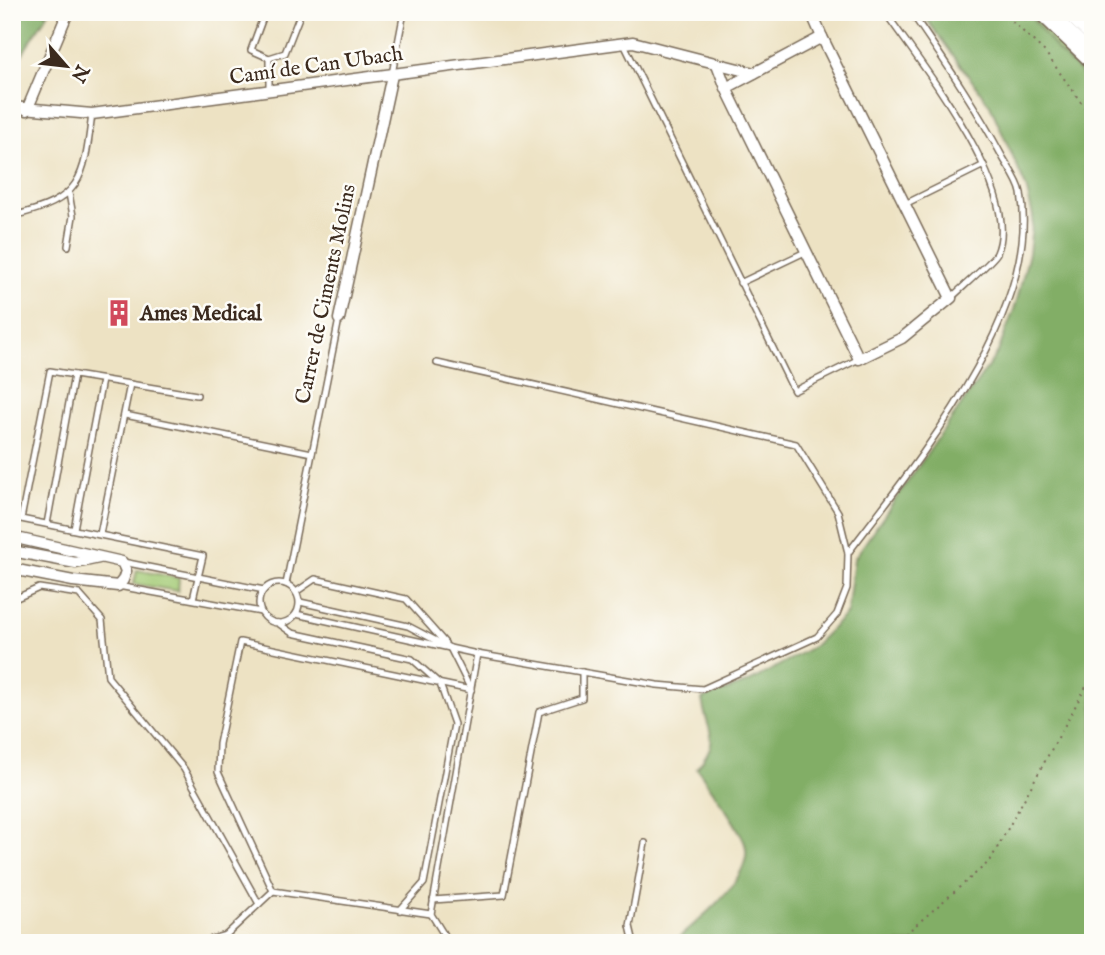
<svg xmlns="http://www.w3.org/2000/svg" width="1105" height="955" viewBox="0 0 1105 955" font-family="'IM FELL English',serif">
	<rect width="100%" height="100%" fill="#fdfcf7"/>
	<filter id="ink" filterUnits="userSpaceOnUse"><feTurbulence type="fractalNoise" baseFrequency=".0143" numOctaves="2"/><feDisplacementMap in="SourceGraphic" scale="14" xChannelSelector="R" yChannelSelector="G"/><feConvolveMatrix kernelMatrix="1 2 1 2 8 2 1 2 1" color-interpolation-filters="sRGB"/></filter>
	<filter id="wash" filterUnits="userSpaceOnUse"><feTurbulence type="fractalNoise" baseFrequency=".00686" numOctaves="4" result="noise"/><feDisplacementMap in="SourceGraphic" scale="28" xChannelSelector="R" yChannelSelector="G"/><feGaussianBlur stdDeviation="1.57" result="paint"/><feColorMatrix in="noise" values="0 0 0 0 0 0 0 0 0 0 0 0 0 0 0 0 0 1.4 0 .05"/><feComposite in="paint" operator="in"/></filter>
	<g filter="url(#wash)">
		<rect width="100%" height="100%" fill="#ede2c3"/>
		<!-- green -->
		<g fill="#a3ca74" stroke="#6f7a49" stroke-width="2">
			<path d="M 1027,12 L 1093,12 L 1093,85 L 1057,50 Z"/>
			<path d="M 137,570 L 179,578 L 178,591 L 134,584 Z"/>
		</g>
		<!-- forest -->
		<g fill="#82ae66" stroke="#5e6c42" stroke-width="2">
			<path d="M 12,12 L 49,12 L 12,70 Z"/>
			<path d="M 921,12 L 1027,12 L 1057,50 L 1093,85 L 1093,943 L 673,943 C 695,922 759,876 744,841 C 733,816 712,791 697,768 C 723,736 707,736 702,699 L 749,682 L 814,646 L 847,613 L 854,559 L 998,352 L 1016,304 L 1029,253 L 1033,216 L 1026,187 L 990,105 Z"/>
		</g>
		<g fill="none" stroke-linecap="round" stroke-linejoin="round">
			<!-- stream -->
			<path stroke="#5fc5dc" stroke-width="3.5" d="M 12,22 L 21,12"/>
		</g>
	</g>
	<g filter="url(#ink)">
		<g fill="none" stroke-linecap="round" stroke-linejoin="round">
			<defs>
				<g id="service">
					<path d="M 265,12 L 251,50 L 269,58 L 285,53 L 301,12"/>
					<path d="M 885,12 C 919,62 1024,192 997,253 C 994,260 959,290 951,298"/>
					<path d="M 624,44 L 794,391 L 859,359"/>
					<path d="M 269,58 L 269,89"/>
					<path d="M 392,74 L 404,12"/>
					<path d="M 905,204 L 984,165"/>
					<path d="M 12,216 C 82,200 84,180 92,114"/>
					<path d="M 12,228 L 15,215"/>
					<path d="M 68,246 L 73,216 L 69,193"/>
					<path d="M 740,283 L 805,252"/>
					<path d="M 125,415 L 312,453"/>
					<path d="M 47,524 L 74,375"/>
					<path d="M 74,529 L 102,380"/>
					<path d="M 100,534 L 130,384"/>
					<path d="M 848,553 C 916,463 1042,312 1021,193 C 1019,181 1008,167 1002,156 C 975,105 943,59 911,12"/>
					<path d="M 123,562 L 264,590"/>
					<circle cx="279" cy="603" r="20"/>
					<path d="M 286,584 L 339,319"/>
					<path d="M 118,586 L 261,612"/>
					<path d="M 296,592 L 315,579 L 406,599 L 445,643"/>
					<path d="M 193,599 L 203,556 L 21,519 L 50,371 L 197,395"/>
					<path d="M 12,600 L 39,588 L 79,594 L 102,620 L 108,677 L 184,769 L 259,904"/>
					<path d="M 300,602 L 408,626 L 450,648 L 471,690"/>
					<path d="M 296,614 L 477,654 L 657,685 L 703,689 L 817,637 L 837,614 L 847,588 L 848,553 L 838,512 L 796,444 L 437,363"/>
					<path d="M 278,623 L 292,633 L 412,659 L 440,684 L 454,724 L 424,883 L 400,910"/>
					<path d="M 273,891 L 218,772 L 219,744 L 240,642 L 471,690"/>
					<path d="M 433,900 L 504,895 L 539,712 L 582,698 L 582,672"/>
					<path d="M 198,943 L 226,935 L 273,891 L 431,914"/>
					<path d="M 449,943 L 431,914 L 477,654"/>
					<path d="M 634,943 L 630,926 L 645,843"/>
				</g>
				<g id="minor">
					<path d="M 811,12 L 822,37"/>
					<path d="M 717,64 L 726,88 L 859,359 L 902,338 L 951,298 L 822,37 L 726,88"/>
					<path d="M 12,107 L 92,114 L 633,42 L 754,73"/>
					<path d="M 27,110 L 68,12"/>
					<path d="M 339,319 L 392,75"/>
					<path d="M 12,537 L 122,562 L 126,571 L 123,580 L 118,586 L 73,581 L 12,569"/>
					<path d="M 12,551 L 76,563 L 99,558"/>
				</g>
				<g id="motorway">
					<path d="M 1044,12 L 1093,59"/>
					<path d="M 1071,12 L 1093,33"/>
				</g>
			</defs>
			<!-- service casing -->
			<use href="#service" stroke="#796a58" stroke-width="8"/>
			<!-- minor casing -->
			<use href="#minor" stroke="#796a58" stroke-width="13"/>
			<!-- motorway casing -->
			<use href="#motorway" stroke="#796a58" stroke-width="22"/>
			<!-- path -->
			<g stroke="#796a58" stroke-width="2" stroke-dasharray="2 5" stroke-linecap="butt">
				<path d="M 1002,12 L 1045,52 L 1093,119"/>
				<path d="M 895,943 L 990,861 L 1093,674"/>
			</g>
			<!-- service -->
			<use href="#service" stroke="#fff" stroke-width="5"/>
			<!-- minor -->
			<use href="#minor" stroke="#fff" stroke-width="10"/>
			<!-- motorway -->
			<use href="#motorway" stroke="#fff" stroke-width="19"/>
		</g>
	</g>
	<!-- icons -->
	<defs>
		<symbol id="building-bare" viewBox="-9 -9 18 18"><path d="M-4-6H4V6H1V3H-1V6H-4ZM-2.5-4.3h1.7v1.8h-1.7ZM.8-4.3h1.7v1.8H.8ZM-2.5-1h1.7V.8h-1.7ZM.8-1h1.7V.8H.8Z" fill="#d1495b" stroke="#fdfcf7" stroke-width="2.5" paint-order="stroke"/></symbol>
	</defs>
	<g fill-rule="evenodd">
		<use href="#building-bare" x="100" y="294" width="38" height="38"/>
	</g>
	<g text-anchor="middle" stroke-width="5" stroke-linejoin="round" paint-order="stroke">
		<!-- street labels -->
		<g font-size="21" fill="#3b2a1e" stroke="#fdfcf7">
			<text transform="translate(316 65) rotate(-8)" y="7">Camí de Can Ubach</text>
			<text transform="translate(325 294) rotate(-78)" y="7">Carrer de Ciments Molins</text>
		</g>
		<!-- poi labels -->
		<g font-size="21" font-weight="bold" fill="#3b2a1e" stroke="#fdfcf7" text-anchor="start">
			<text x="140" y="320">Ames Medical</text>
		</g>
	</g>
	<!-- margin -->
	<rect width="1105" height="955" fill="none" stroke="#fdfcf7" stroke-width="42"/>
	<!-- north arrow -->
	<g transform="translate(66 66) rotate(118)" stroke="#fdfcf7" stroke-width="5" paint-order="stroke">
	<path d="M0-5L12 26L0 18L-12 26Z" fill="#3b2a1e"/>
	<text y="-10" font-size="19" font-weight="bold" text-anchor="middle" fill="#3b2a1e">N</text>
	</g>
</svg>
